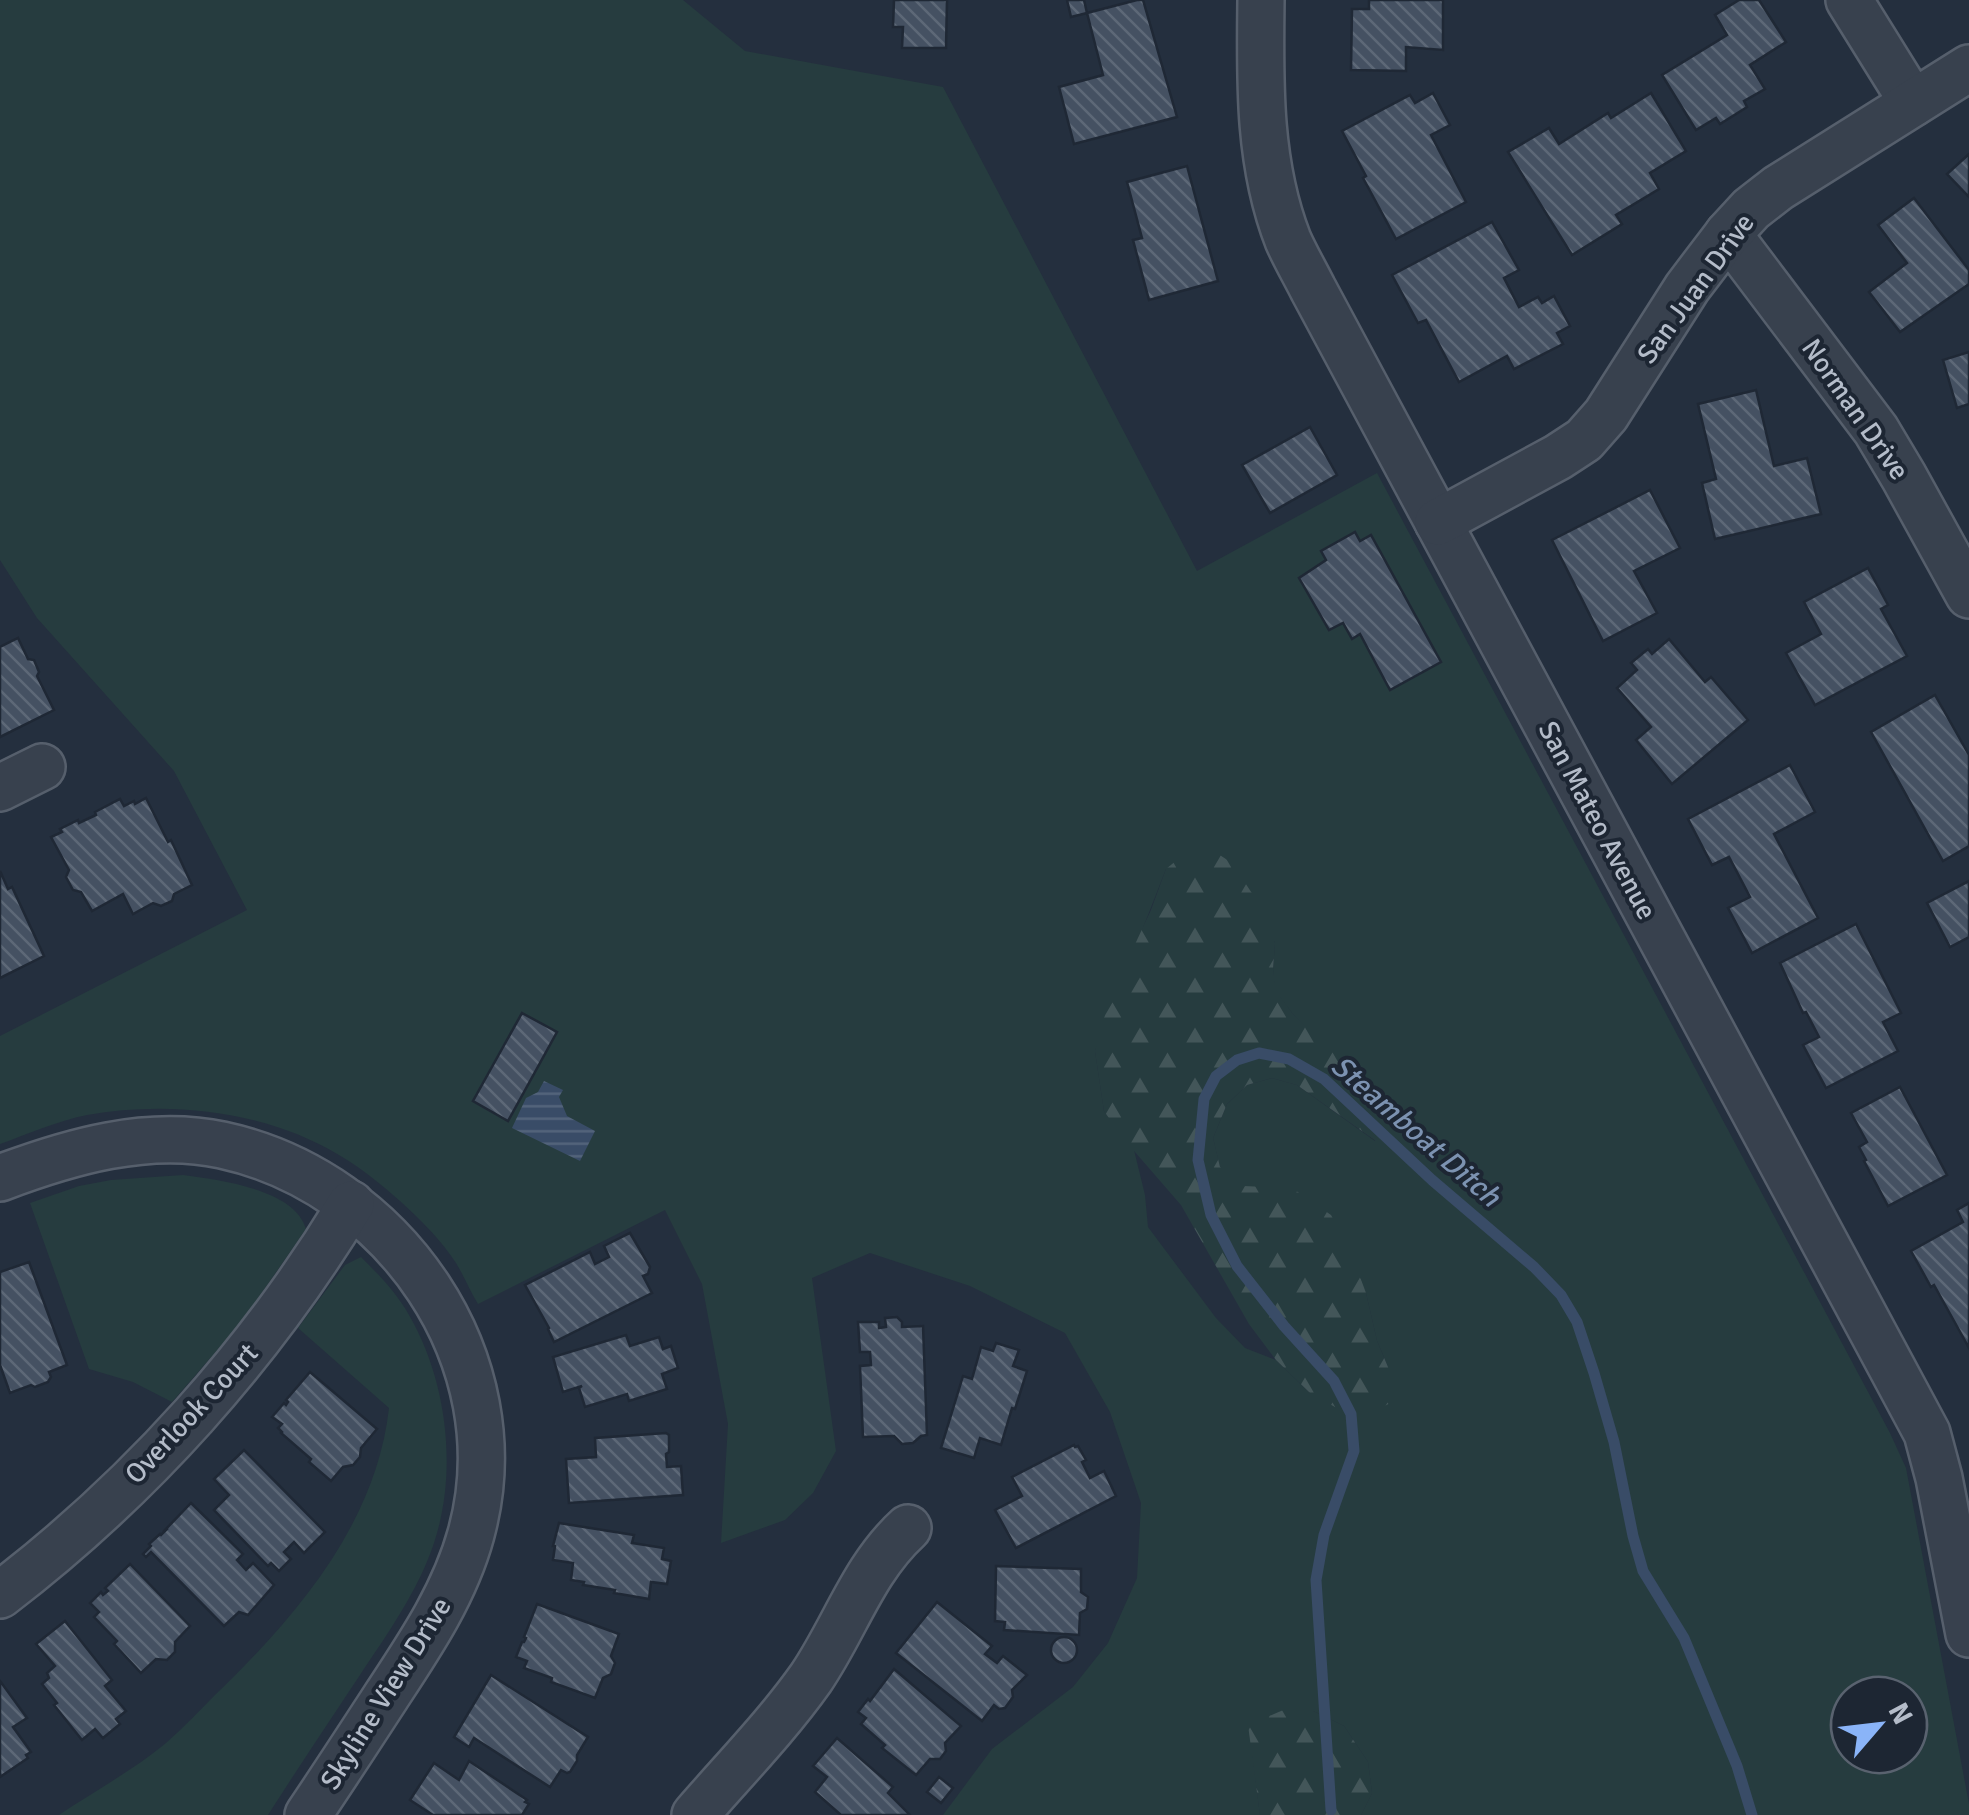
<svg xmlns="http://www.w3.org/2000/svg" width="1969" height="1815" viewBox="0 0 1969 1815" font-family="Signika,sans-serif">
	<defs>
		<pattern id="forest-firs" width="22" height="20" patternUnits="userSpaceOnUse" patternTransform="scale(2.5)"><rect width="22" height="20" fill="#263c3f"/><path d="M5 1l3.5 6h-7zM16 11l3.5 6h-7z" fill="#435659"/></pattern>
		<pattern id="water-rules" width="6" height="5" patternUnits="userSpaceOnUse" patternTransform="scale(2.5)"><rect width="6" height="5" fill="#394c67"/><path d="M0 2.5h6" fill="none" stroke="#53647b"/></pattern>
		<pattern id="building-back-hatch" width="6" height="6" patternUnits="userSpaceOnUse" patternTransform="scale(2.5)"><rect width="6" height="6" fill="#455162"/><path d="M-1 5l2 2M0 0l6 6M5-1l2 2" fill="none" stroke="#5d6877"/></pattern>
	</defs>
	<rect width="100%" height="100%" fill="#242f3e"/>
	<!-- green -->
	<g fill="#263c3f" fill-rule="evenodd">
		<path d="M 0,0 L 683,0 L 745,51 L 943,87 L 1197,571 L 1377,473 L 1890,1433 L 1906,1468 L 1969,1804 L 1969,1815 L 1361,1815 L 1372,1793 L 1368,1762 L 1344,1726 L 1313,1711 L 1249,1726 L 1260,1815 L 943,1815 L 992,1749 L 1073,1687 L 1108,1643 L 1137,1578 L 1141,1503 L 1110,1412 L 1065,1333 L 970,1286 L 870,1253 L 812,1278 L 836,1451 L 813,1493 L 785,1520 L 721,1543 L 728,1424 L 702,1284 L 665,1210 L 478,1304 C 470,1291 464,1276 456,1263 C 441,1240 421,1220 400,1201 C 381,1184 361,1168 339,1155 C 266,1111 170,1100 87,1115 C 57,1121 28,1134 0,1144 L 0,1036 L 247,910 L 174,771 L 37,618 L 0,560 ZM 1166,869 L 1275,942 L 1273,969 L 1275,991 L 1292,1013 L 1320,1041 L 1382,1127 L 1375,1141 L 1297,1085 L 1272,1078 L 1247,1085 L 1227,1104 L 1213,1138 L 1220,1168 L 1366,1293 L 1377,1341 L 1388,1367 L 1310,1393 L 1276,1360 L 1245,1348 L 1216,1318 L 1148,1227 L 1145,1195 L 1134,1150 L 1104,1111 L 1095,1051 ZM 1849,1695 L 1909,1695 L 1909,1755 L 1849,1755 Z"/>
		<path d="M 183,1175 C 219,1180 295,1189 306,1229 L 241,1323 L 172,1402 L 133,1382 L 89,1369 L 30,1203 L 79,1186 L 111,1180 Z"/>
		<path d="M 361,1257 C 379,1275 396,1292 409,1315 C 447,1380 458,1471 434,1543 C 418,1591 388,1633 360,1675 C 329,1722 298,1768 268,1815 L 59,1815 C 93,1792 135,1769 166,1743 C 183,1728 199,1711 215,1695 C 296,1617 376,1524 389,1408 L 298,1328 L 345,1265 Z"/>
	</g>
	<!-- forest -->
	<g fill="url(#forest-firs)">
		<path d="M 1193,847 L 1209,848 L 1232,863 L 1263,910 L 1275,943 L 1273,969 L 1276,991 L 1292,1013 L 1358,1076 L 1382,1127 L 1376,1141 L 1297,1085 L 1272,1078 L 1247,1085 L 1227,1104 L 1213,1138 L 1220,1167 L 1243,1186 L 1292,1188 L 1331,1215 L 1350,1250 L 1366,1293 L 1377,1341 L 1388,1367 L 1394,1401 L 1368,1415 L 1335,1407 L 1310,1393 L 1276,1360 L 1249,1324 L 1181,1205 L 1122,1137 L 1104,1111 L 1095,1051 L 1109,1000 L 1151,910 L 1166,869 Z"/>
		<path d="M 1288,1708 L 1313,1711 L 1344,1726 L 1368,1762 L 1372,1793 L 1361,1815 L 1260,1815 L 1248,1725 Z"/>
	</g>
	<!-- water -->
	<path fill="url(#water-rules)" d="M 544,1081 L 563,1090 L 559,1097 L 567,1116 L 595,1131 L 580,1161 L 512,1128 L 526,1098 L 538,1092 Z"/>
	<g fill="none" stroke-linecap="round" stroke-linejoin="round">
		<!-- stream -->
		<path stroke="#394c67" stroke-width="11" d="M 1331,1810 L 1316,1580 L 1324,1535 L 1354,1451 L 1351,1414 L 1334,1381 L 1284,1326 L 1237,1266 L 1211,1215 L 1198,1160 L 1204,1099 L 1216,1076 L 1237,1060 L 1259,1053 L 1289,1059 L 1324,1079 L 1432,1180 L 1534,1267 L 1561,1295 L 1577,1322 L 1594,1373 L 1614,1442 L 1633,1536 L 1643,1571 L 1684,1638 L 1737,1766 L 1752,1815"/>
	</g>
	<!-- building -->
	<g fill="url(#building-back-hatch)" stroke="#1f2835" stroke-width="2.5">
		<path d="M 894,0 L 947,0 L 946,48 L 902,48 L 903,27 L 893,27 Z"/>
		<path d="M 1067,0 L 1084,0 L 1087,13 L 1071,17 Z"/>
		<path d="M 1137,0 L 1143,0 L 1177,117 L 1074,144 L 1059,87 L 1103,75 L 1087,13 Z"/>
		<path d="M 1369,0 L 1443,0 L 1443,50 L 1406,47 L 1406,71 L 1351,70 L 1352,9 L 1369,9 Z"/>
		<path d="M 1739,0 L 1759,0 L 1786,42 L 1750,65 L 1765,89 L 1744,101 L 1747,107 L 1720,124 L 1716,118 L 1696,130 L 1662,75 L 1727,35 L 1715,15 Z"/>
		<path d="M 1433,93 L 1450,125 L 1431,135 L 1466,202 L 1396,239 L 1363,178 L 1366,176 L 1342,131 L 1410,95 L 1415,103 Z"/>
		<path d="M 1651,93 L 1686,151 L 1650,173 L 1659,189 L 1616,215 L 1622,224 L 1572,255 L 1508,152 L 1549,128 L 1559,144 L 1608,113 L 1611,118 Z"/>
		<path d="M 1969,154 L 1969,197 L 1947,174 Z"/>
		<path d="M 1187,166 L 1218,281 L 1149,300 L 1133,240 L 1142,238 L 1127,182 Z"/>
		<path d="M 1914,198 L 1969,270 L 1969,284 L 1900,332 L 1869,292 L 1907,263 L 1878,225 Z"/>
		<path d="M 1492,222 L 1519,270 L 1504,278 L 1519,307 L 1538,297 L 1542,303 L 1554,296 L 1570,326 L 1557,333 L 1563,344 L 1514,369 L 1507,356 L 1459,382 L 1426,320 L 1418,323 L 1392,275 Z"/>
		<path d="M 1969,352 L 1969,404 L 1957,408 L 1943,360 Z"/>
		<path d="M 1756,390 L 1774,466 L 1807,458 L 1821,514 L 1715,539 L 1702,483 L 1716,479 L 1698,404 Z"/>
		<path d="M 1310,427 L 1337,475 L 1270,513 L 1242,465 Z"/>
		<path d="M 1650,490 L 1680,548 L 1634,571 L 1657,613 L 1603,641 L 1552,540 Z"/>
		<path d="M 1355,532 L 1360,541 L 1371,535 L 1441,662 L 1390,690 L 1360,634 L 1352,639 L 1343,623 L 1329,630 L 1299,578 L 1326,560 L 1321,551 Z"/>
		<path d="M 1868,568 L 1888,605 L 1881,609 L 1907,656 L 1815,705 L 1786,653 L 1821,634 L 1804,602 Z"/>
		<path d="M 18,638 L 28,659 L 34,660 L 39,672 L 37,676 L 54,710 L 0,737 L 0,647 Z"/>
		<path d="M 1669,639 L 1705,682 L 1711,677 L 1748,720 L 1672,784 L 1636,740 L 1651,727 L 1617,688 L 1637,670 L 1631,663 L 1648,649 L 1652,654 Z"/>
		<path d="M 1935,695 L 1969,755 L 1969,846 L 1943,861 L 1871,732 Z"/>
		<path d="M 1790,765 L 1815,812 L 1774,834 L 1818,918 L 1752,953 L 1728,908 L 1750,897 L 1729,857 L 1712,865 L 1688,819 Z"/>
		<path d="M 146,798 L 168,842 L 171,840 L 192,885 L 174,894 L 172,901 L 161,906 L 153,903 L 133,914 L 123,894 L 92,911 L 81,892 L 73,890 L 66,877 L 69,870 L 51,837 L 62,832 L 60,829 L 78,820 L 79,823 L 96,815 L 95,812 L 120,799 L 124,806 L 134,801 L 135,804 Z"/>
		<path d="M 0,871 L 8,889 L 12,887 L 44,956 L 0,978 Z"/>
		<path d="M 1969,881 L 1969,937 L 1950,947 L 1927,903 Z"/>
		<path d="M 1856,924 L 1901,1013 L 1883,1022 L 1898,1051 L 1826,1088 L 1803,1045 L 1819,1037 L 1806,1012 L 1803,1013 L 1780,963 Z"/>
		<path d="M 522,1013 L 557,1032 L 508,1121 L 473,1101 Z"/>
		<path d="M 1900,1087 L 1947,1175 L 1888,1206 L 1864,1161 L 1866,1160 L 1859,1147 L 1867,1142 L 1851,1113 Z"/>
		<path d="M 1969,1203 L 1969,1348 L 1934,1285 L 1931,1287 L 1911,1251 L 1963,1222 L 1957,1210 Z"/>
		<path d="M 630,1233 L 650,1267 L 648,1274 L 643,1276 L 652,1293 L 554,1342 L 548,1329 L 549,1328 L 525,1285 L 590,1252 L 595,1264 L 609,1257 L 604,1246 Z"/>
		<path d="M 29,1262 L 67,1365 L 49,1372 L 51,1377 L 48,1382 L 35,1387 L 31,1385 L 10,1393 L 0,1365 L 0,1272 Z"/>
		<path d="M 897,1317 L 902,1322 L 902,1327 L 923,1326 L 927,1435 L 921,1436 L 913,1443 L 902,1444 L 894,1436 L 863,1437 L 860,1366 L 871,1365 L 870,1352 L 860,1352 L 858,1322 L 879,1322 L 879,1328 L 886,1327 L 885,1318 Z"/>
		<path d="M 626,1335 L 630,1346 L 659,1337 L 663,1349 L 671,1346 L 678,1368 L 662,1374 L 667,1389 L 629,1401 L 627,1394 L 585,1407 L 579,1388 L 582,1386 L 563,1392 L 553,1357 Z"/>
		<path d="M 996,1343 L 1019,1350 L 1013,1366 L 1027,1371 L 1015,1409 L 1012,1408 L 1001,1445 L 980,1438 L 974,1458 L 941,1448 L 963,1376 L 972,1379 L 981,1347 L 993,1351 Z"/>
		<path d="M 310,1372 L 377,1429 L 361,1448 L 360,1457 L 353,1465 L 343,1467 L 331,1481 L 309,1462 L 311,1459 L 281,1433 L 282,1432 L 278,1428 L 282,1424 L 272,1417 L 284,1403 L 286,1405 L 288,1402 L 286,1400 Z"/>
		<path d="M 666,1433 L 669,1435 L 669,1452 L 666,1454 L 667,1467 L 681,1466 L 683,1495 L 569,1503 L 566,1459 L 596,1457 L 595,1438 Z"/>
		<path d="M 1074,1445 L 1075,1447 L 1078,1446 L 1086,1460 L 1082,1462 L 1090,1478 L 1104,1471 L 1116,1496 L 1016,1548 L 995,1510 L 1022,1496 L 1012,1477 Z"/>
		<path d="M 244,1450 L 325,1532 L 304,1553 L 294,1542 L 284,1552 L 291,1559 L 279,1571 L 271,1563 L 268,1566 L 214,1510 L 229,1495 L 214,1479 Z"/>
		<path d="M 191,1503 L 243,1554 L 237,1560 L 246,1570 L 253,1563 L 274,1585 L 248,1615 L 239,1612 L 224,1626 L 151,1552 L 146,1557 L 143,1554 L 151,1546 L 149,1544 L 160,1534 L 161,1535 L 166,1530 L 165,1530 Z"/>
		<path d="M 559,1523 L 634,1535 L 632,1543 L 664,1548 L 662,1559 L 671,1561 L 667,1584 L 651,1582 L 649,1599 L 614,1593 L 615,1590 L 583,1585 L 584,1582 L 571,1580 L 573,1563 L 553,1560 L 555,1546 L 553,1546 Z"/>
		<path d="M 130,1564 L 190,1626 L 175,1642 L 175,1652 L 167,1660 L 156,1659 L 141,1673 L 114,1644 L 117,1641 L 94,1617 L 99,1612 L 90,1603 L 101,1592 L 103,1595 L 108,1591 L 105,1588 Z"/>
		<path d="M 996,1566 L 1081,1569 L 1081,1592 L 1088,1597 L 1087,1609 L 1080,1613 L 1079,1635 L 1004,1630 L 1005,1622 L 995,1621 Z"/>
		<path d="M 937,1602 L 992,1646 L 985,1654 L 997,1663 L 1003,1656 L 1027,1675 L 1012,1690 L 1013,1697 L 1005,1708 L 999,1709 L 994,1705 L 982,1721 L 896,1653 Z"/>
		<path d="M 537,1604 L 619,1634 L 611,1656 L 615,1663 L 611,1674 L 603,1678 L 595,1698 L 551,1682 L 552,1678 L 524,1668 L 527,1661 L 516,1657 L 522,1642 L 524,1642 L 526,1638 L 524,1637 Z"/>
		<path d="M 65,1621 L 112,1680 L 105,1686 L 126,1711 L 116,1719 L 120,1724 L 103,1738 L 95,1729 L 82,1740 L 54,1705 L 57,1703 L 42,1684 L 49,1678 L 47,1673 L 55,1666 L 36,1644 Z"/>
		<circle cx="1064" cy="1650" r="13"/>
		<path d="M 894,1669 L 961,1726 L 945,1743 L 946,1751 L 940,1759 L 930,1759 L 916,1775 L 882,1748 L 885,1745 L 861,1724 L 866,1718 L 858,1712 L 868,1699 L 870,1701 Z"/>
		<path d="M 491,1675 L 588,1737 L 577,1755 L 577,1761 L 570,1772 L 567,1773 L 561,1770 L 550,1787 L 474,1738 L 469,1747 L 454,1737 Z"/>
		<path d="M 0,1681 L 27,1718 L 13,1727 L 31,1752 L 26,1755 L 28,1758 L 0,1777 Z"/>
		<path d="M 837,1738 L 893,1787 L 888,1793 L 910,1815 L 841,1815 L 815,1792 L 827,1777 L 813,1766 Z"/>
		<path d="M 469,1761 L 527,1800 L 525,1802 L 529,1804 L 522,1815 L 433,1815 L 410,1800 L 434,1763 L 459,1780 Z"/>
		<path d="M 939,1777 L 953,1788 L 941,1803 L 927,1792 Z"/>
	</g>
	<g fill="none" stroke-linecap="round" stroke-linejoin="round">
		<defs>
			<g id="minor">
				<path d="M 1261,0 C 1260,81 1258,163 1288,240 C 1295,256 1305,273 1313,289 L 1927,1433 L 1939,1478 L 1969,1634"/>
				<path d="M 1849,0 L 1913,103"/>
				<path d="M 1728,234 L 1876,430 L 1904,477 L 1969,595"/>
				<path d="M 1438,522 L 1558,457 L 1584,440 L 1606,415 L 1687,288 L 1728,234 L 1751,209 L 1778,188 L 1969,68"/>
				<path d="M 0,788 L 42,767"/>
				<path d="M 0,1178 C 69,1152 147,1129 222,1145 C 393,1182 519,1360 471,1534 C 455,1593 420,1645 387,1695 C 361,1735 335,1775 308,1815"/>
				<path d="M 0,1595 C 140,1488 260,1354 351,1204"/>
				<path d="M 695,1815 C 734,1770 777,1726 811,1678 C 845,1628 863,1569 908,1528"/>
			</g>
		</defs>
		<!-- minor casing -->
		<use href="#minor" stroke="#565f6c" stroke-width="50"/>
		<!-- minor -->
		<use href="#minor" stroke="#38414e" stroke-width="45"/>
	</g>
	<g text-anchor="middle" stroke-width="8" stroke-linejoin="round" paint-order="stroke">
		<!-- street labels -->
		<g font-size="28" fill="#b4bcc9" stroke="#1d2633">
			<text transform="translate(1695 288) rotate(-54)" y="10">San Juan Drive</text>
			<text transform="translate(1856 409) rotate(55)" y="10">Norman Drive</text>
			<text transform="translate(1598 820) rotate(62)" y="10">San Mateo Avenue</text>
			<text transform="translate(191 1413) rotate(-47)" y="10">Overlook Court</text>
			<text transform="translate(385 1693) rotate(-58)" y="10">Skyline View Drive</text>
		</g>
		<!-- water labels -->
		<g font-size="30" font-style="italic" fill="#7c92b1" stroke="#1d2633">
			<text transform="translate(1416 1131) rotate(41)" y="10">Steamboat Ditch</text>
		</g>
	</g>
	<!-- north arrow -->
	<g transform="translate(1879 1725) rotate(62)"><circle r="48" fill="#1d2633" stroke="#59626f" stroke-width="2.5"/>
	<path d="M0-8L18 38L0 25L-18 38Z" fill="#8ab4f8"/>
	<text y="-15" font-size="28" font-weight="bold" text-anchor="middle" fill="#b4bcc9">N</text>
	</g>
</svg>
